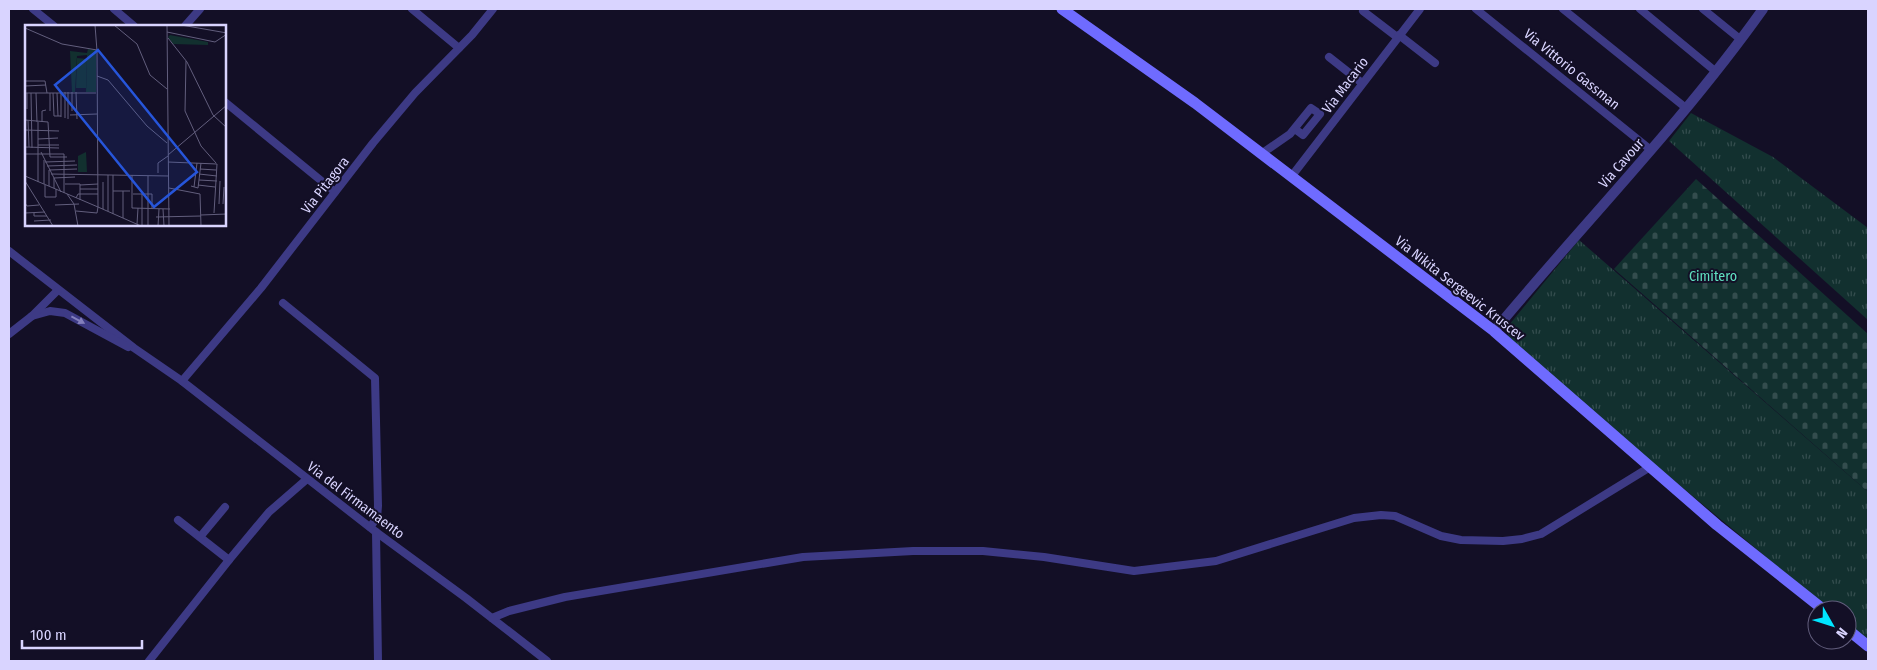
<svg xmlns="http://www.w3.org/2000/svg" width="1877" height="670" viewBox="0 0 1877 670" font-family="'Fira Sans Condensed',sans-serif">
	<defs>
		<pattern id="grass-tufts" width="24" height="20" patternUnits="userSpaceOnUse" patternTransform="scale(1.25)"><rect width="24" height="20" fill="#12302f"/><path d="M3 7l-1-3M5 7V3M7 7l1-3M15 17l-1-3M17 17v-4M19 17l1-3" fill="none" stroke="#344d4e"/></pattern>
		<pattern id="cemetery-stones" width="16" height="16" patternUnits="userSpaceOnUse" patternTransform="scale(1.25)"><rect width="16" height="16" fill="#12302f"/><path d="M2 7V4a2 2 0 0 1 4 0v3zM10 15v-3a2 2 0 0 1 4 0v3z" fill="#344d4e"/></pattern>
	</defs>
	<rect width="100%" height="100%" fill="#130f26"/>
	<!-- grass -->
	<g fill="url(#grass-tufts)">
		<path d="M 1691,113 L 1773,157 L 1868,228 L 1868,320 L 1669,141 Z"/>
		<path d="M 1579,240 L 1868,492 L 1868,641 L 1847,623 L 1847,610 L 1830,610 L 1654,464 L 1508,337 L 1509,325 Z"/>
	</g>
	<!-- cemetery -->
	<path fill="url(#cemetery-stones)" d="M 1696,179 L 1868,334 L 1868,492 L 1614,269 Z"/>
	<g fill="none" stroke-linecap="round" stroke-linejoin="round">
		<!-- minor -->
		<g stroke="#3d3a85" stroke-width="8">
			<path d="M 33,9 L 54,26"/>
			<path d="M 114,9 L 134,26"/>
			<path d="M 412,9 L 459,48"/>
			<path d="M 1476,9 L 1651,150"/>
			<path d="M 1563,9 L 1686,108"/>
			<path d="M 1640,9 L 1715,71"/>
			<path d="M 1703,9 L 1740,39"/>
			<path d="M 1363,11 L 1397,37"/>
			<path d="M 185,26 L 200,9"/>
			<path d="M 1399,35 L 1435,63"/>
			<path d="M 1329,57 L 1362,83"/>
			<path d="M 225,102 L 335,192"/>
			<path d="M 1261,154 L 1290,134 L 1311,108 L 1320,114 L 1303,135 L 1295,129"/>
			<path d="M 1291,177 L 1420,9"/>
			<path d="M 9,251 L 134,348 L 182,381 L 376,532 L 466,598 L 547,661"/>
			<path d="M 283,303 L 375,378 L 378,506 L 377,518 L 370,527"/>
			<path d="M 32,316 L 50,311 L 65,313 L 128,347"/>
			<path d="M 9,334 L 32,316 L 58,290"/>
			<path d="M 182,381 L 261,288 L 373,143 L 415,93 L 472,35 L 493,9"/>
			<path d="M 178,520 L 229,560"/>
			<path d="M 376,532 L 378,661"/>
			<path d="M 200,537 L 225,507"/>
			<path d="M 492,618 L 509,611 L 565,597 L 803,557 L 913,551 L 983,551 L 1044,557 L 1134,571 L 1216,561 L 1354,518 L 1381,515 L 1395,516 L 1441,536 L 1461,540 L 1503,541 L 1522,539 L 1541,534 L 1650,467"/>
			<path d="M 149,661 L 229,560 L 269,512 L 307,479"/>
		</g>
		<!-- tertiary -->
		<path stroke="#3d3a85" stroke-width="10" d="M 1494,331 C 1583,224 1682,123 1763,9"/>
		<!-- secondary -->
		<g stroke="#6f6bff" stroke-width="11">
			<path d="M 1062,9 L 1195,103 L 1494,331 L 1717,525 L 1824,610"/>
			<path d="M 1847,629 L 1868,646"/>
		</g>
	</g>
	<!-- one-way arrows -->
	<defs><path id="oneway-solid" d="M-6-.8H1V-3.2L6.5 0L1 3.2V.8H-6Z" transform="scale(1.25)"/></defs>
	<use fill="#837fbc" href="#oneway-solid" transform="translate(78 320) rotate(28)"/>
	<g text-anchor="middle" stroke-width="4" stroke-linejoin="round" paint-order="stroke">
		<!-- street labels -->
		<g font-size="14" fill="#d9d4ff" stroke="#130f26">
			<text transform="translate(1572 69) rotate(39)" y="5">Via Vittorio Gassman</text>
			<text transform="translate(1345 85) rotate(-53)" y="5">Via Macario</text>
			<text transform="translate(1621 163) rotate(-49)" y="5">Via Cavour</text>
			<text transform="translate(325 185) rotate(-52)" y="5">Via Pitagora</text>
			<text transform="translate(1460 288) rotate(38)" y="5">Via Nikita Sergeevic Kruscev</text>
			<text transform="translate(356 500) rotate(37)" y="5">Via del Firmamaento</text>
		</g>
		<!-- park labels -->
		<g font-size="14" fill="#5fe0c0" stroke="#130f26">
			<text x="1713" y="281">Cimitero</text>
		</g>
	</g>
	<!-- overview -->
	<g transform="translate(25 25)">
		<rect width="201" height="201" fill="#130f26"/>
		<path d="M 145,10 L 183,17 L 183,20 L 148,19 L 143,12 ZM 63,24 L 71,25 L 71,67 L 61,67 L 62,30 L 52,31 L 50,67 L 47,67 L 45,26 L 62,28 ZM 61,127 L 62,147 L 53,147 L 53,131 Z" fill="#12302f"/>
		<path d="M 52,33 L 62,34 L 61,63 L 51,63 Z" fill="#12302f"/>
		<path fill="none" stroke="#625e7d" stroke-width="1" d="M 70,0 L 72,26M 89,0 L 112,19 L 125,50 L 142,64M 142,0 L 144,201M 156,0 L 202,8M 0,3 L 37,19 L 72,25 L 73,182 L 116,201M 142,7 L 190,17 L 202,9M 143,13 L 162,37 L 188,90 L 202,103M 161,36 L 160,86 L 176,121 L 191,138M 72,51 L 83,55 L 122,101 L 142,118M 0,56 L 20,56 L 22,68M 0,61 L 21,60M 36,67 L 36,92M 40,67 L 40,93M 43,67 L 43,94M 47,67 L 47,86M 51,67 L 52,94M 0,68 L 71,68M 6,68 L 7,123M 11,68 L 12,97M 25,68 L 25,86M 28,68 L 29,91 L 36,91M 32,68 L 33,91M 2,84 L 2,68M 45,90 L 72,89M 0,95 L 23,97 L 25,132 L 42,132M 3,95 L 4,122M 13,97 L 13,157M 17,97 L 17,86 L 21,85M 0,105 L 34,106M 13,114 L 33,113M 13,120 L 34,120M 0,122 L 34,123M 16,127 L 36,167M 0,129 L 39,129 L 39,168M 143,130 L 202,80M 20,137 L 50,136M 143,137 L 192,139 L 189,188M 22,141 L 52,140M 175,144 L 191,145M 24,145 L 52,144M 133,148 L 133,138 L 143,131M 26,149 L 144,151M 174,149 L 192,151M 83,150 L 83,186M 107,150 L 107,183 L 145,184M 0,151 L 73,182 L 72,188 L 51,186M 174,155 L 192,156M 0,156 L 28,201M 19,159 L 19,135M 40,159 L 55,159 L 55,175M 20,160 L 20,172 L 31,172 L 31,164M 55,160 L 73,159M 173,160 L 190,162M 24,161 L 24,145M 166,161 L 173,163 L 176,138M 169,162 L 172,138M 29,163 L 29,153 L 50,152M 144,163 L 175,169 L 176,201M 55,164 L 73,164M 88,166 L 105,166M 42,169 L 49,179 L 53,201M 108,169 L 127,169 L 127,184M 51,173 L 53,169 L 73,169M 0,178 L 2,181 L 14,180M 194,179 L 195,156M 198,179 L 199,162M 30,180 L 54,179M 78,184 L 78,157M 138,184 L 139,201M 0,188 L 20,187M 9,188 L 9,191 L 22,191M 88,189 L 88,150M 176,190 L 202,189M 131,192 L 176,191M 98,193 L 98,166M 9,196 L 26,195M 112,199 L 113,183M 117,201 L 117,169M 123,201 L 123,151M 133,201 L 134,184"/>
		<path fill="#2655da" fill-opacity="0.15" stroke="#2655da" stroke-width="2.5" d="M 73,25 L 172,147 L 129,182 L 30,60 Z"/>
		<rect width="201" height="201" fill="none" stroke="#d9d4ff" stroke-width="2.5"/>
	</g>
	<!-- border -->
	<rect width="1877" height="670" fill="none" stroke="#d9d4ff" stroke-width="20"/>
	<!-- north arrow -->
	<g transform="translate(1832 625) rotate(129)"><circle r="24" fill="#130f26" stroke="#625e7d"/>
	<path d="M0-4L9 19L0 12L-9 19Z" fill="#00e5ff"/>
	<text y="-8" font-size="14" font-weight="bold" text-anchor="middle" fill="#d9d4ff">N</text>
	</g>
	<!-- scale -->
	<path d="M22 640v8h120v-8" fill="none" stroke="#d9d4ff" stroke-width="2.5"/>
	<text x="30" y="640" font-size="15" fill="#d9d4ff" stroke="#130f26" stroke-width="4" paint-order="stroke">100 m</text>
</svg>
